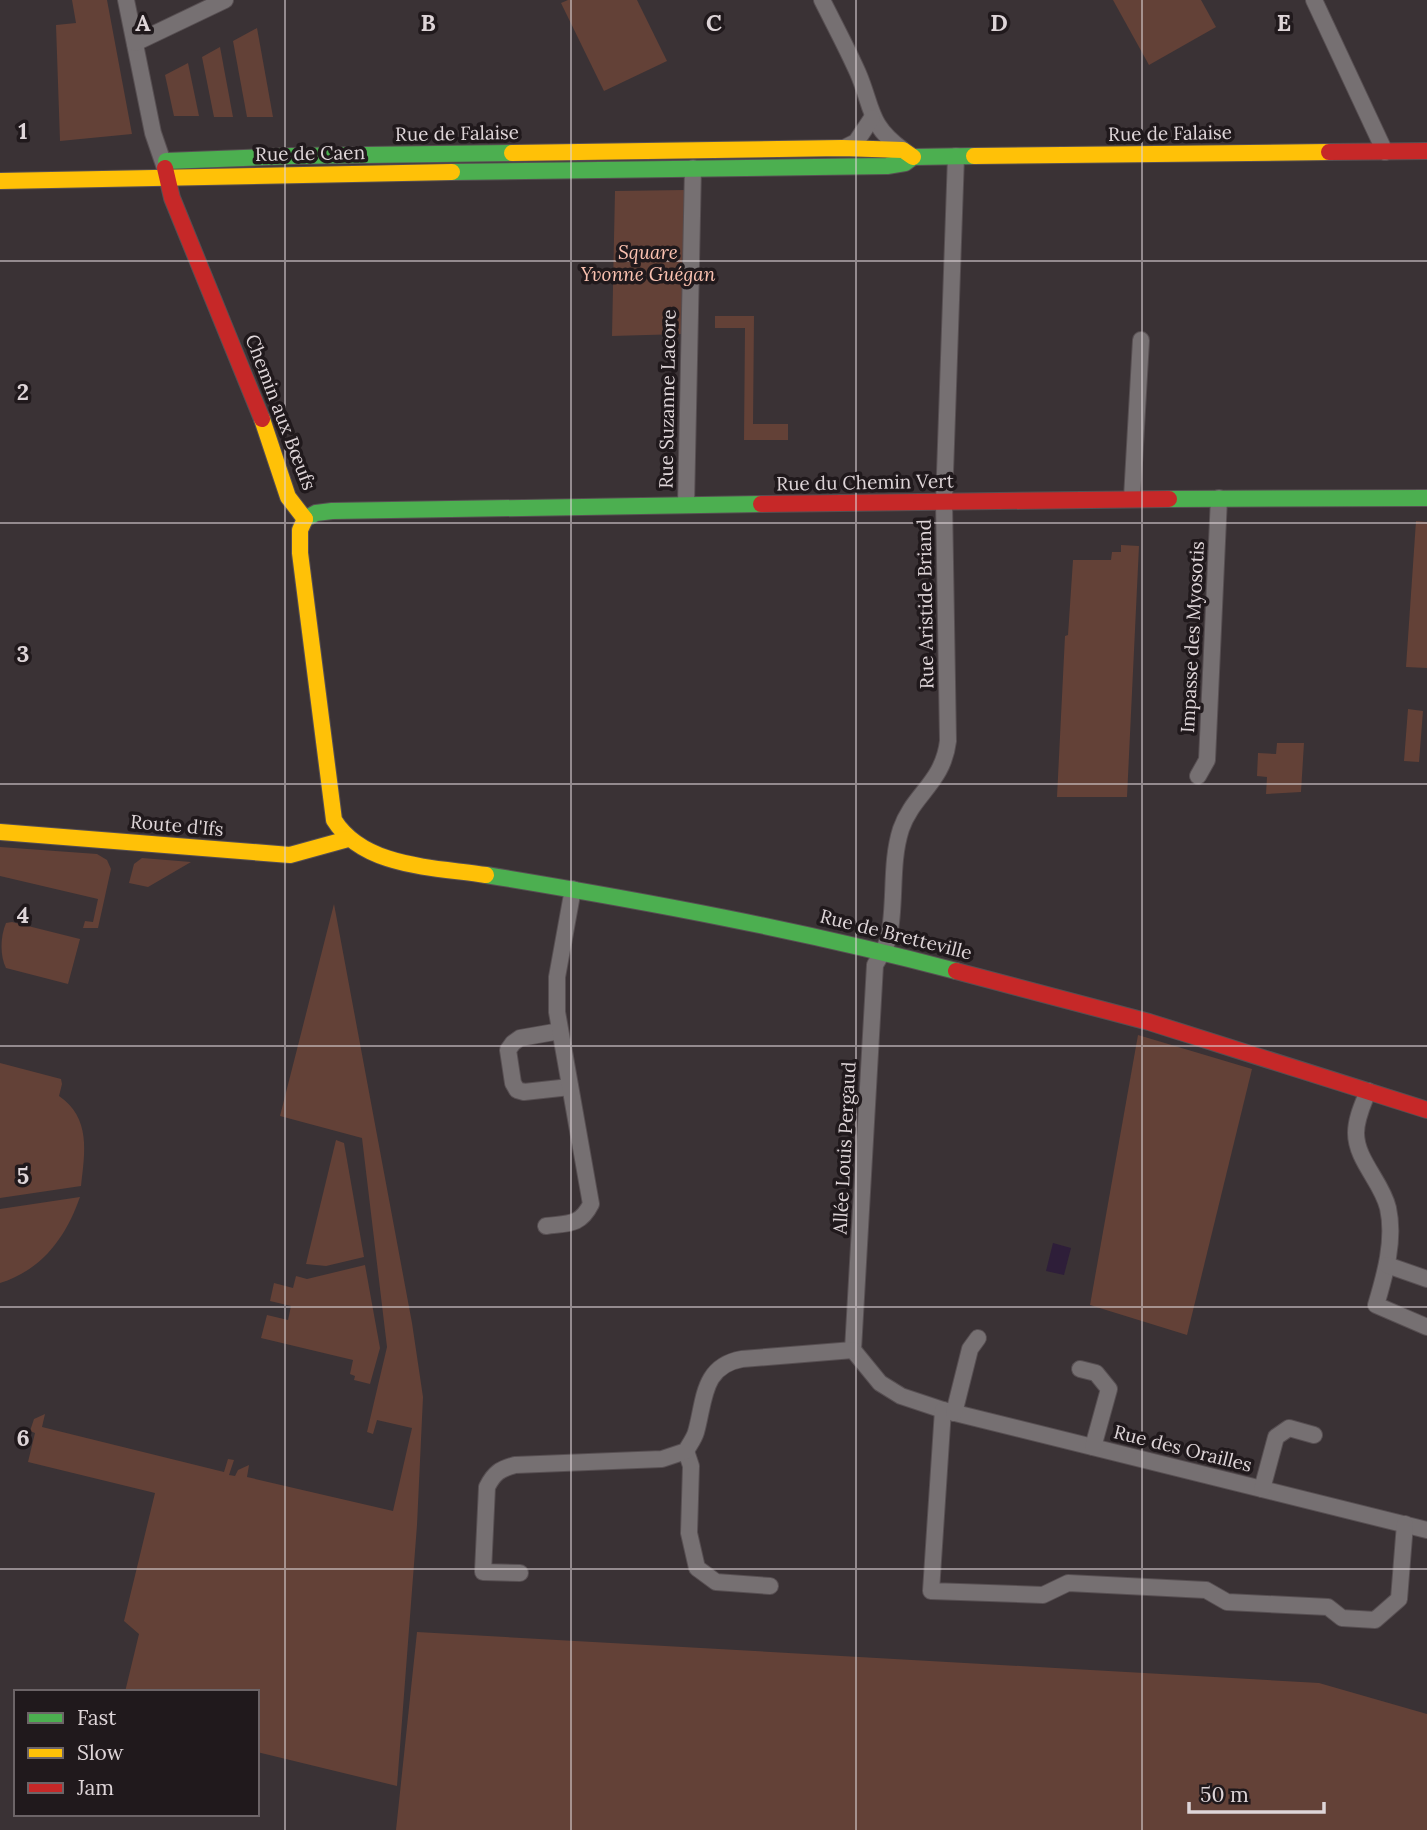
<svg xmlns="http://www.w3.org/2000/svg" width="1427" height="1830" viewBox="0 0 1427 1830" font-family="Lora,serif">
	<rect width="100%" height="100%" fill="#3a3235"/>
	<!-- green -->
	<g fill="#634137">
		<path d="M 72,0 L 107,0 L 132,134 L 60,141 L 56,25 L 76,23 Z"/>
		<path d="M 568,0 L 637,0 L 667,61 L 604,91 L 561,3 Z"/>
		<path d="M 1113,0 L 1201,0 L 1216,27 L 1149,65 Z"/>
		<path d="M 257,28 L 273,117 L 247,117 L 233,41 Z"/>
		<path d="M 220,47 L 233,117 L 214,117 L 202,57 Z"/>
		<path d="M 188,63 L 199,116 L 174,116 L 165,75 Z"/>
		<path d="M 685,190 L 682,334 L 612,336 L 615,191 Z"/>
		<path d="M 715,316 L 754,316 L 753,424 L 788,424 L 788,440 L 744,440 L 745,328 L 715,328 Z"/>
		<path d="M 1416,521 L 1427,522 L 1427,668 L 1406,667 Z"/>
		<path d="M 1121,545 L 1139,546 L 1127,797 L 1057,797 L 1065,636 L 1068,635 L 1073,560 L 1111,560 L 1112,552 L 1121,552 Z"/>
		<path d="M 1408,709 L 1423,711 L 1419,762 L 1404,761 Z"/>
		<path d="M 1277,743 L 1304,743 L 1301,792 L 1266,794 L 1267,777 L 1257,776 L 1258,753 L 1276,754 Z"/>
		<path d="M 0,847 L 97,854 L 107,860 L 111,869 L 98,928 L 83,928 L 85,921 L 93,922 L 98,899 L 0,876 Z"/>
		<path d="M 142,858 L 191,862 L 148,887 L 129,883 L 134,864 Z"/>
		<path d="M 334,904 L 412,1323 L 423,1397 L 417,1525 L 397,1786 L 257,1752 L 257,1692 L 125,1692 L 139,1634 L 124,1621 L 155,1493 L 28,1462 L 35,1433 L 30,1431 L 34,1419 L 45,1414 L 42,1427 L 224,1472 L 228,1459 L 234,1460 L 229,1475 L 235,1476 L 238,1470 L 249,1465 L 247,1477 L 393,1511 L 412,1428 L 377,1420 L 373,1434 L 367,1432 L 387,1347 L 362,1138 L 280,1116 Z"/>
		<path d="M 12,922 L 80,939 L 68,984 L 6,968 C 0,956 0,937 6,923 Z"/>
		<path d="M 1138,1035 L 1252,1069 L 1187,1335 L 1090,1305 Z"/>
		<path d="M 0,1063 L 61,1079 L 62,1084 L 59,1096 C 91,1118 85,1152 81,1186 L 0,1198 Z"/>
		<path d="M 336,1140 L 344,1143 L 364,1257 L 326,1266 L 306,1264 Z"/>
		<path d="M 80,1197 C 66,1237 42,1270 0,1283 L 0,1209 Z"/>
		<path d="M 365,1265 L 380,1348 L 370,1384 L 354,1380 L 355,1376 L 350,1374 L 353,1360 L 261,1338 L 267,1315 L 288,1320 L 291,1306 L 270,1301 L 274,1283 L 293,1288 L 296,1276 L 307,1279 Z"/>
		<path d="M 417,1632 L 1319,1683 L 1427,1714 L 1427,1830 L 396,1830 Z"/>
	</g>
	<!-- water -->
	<path fill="#2e1e39" d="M 1053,1243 L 1071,1248 L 1064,1275 L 1046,1271 Z"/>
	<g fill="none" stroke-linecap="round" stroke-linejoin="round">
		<defs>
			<g id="street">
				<path d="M 126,0 L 153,133 L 165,168"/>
				<path d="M 822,0 C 834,24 847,48 858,73 C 873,108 868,125 903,150"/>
				<path d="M 1314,0 L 1385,152"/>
				<path d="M 135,43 L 225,0"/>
				<path d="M 844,148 L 856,142 L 872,118"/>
				<path d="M 1132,498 L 1141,340"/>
				<path d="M 686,505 L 693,168"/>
				<path d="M 1198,776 L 1207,760 L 1219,498"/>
				<path d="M 560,1031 L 520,1038 L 513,1043 L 508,1050 L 513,1083 L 517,1090 L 524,1092 L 570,1087"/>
				<path d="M 1368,1091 C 1363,1104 1356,1118 1356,1133 C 1356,1160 1382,1182 1388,1208 C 1395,1240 1385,1275 1376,1305 L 1427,1327"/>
				<path d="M 546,1226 C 568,1223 580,1226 591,1204 L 557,1012 L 557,977 L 573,889"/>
				<path d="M 1387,1265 L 1427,1279"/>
				<path d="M 853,1350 L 875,965 C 880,956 887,946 889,936 C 896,902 890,863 901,829 C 913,794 943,783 948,741 L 944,502 L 956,156"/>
				<path d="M 853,1350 L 880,1383 L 901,1396 L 943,1410 L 1427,1530"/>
				<path d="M 1080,1369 L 1096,1373 L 1109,1389 L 1093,1447"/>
				<path d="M 943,1410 L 931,1591 L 1043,1595 L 1068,1583 L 1206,1590 L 1227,1602 L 1328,1607 L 1342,1618 L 1375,1620 L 1399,1599 L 1405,1524"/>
				<path d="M 954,1413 L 970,1349 L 978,1338"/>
				<path d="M 686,1451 L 691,1466 L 689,1533 L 697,1568 L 716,1582 L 770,1586"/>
				<path d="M 1262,1489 L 1276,1437 L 1289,1428 L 1314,1435"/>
				<path d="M 520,1573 L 483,1572 L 487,1487 C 494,1473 500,1469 515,1465 L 662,1459 L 686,1451 C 689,1445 694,1439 696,1432 C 705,1400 702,1366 742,1359 L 853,1350"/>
			</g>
			<g id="fast">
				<path d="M 166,161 L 292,156 L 512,153"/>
				<path d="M 452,172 L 887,166 L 905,163 L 913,157 L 974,156"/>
				<path d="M 1169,499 L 1427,498"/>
				<path d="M 305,519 L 316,513 L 332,511 L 761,504"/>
				<path d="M 486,875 C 644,901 801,930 956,971"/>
			</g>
			<g id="slow">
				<path d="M 512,153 L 842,148 L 903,150 L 913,157"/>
				<path d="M 974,156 L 1329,152"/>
				<path d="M 0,181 L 452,172"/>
				<path d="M 262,419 L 288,497 L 305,519"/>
				<path d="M 305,519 L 300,530 L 300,553 L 334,820 C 364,868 435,867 486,875"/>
				<path d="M 0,832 L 290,855 L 348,839"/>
			</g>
			<g id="jam">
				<path d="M 1329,152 L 1427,151"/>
				<path d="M 165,168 L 172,198 L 262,419"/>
				<path d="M 761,504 L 1169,499"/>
				<path d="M 956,971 L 1149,1022 L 1427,1110"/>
			</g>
		</defs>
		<!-- street casing -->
		<use href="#street" stroke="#574f52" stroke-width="18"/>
		<!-- fast casing -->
		<use href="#fast" stroke="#574f52" stroke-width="18"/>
		<!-- slow casing -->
		<use href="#slow" stroke="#574f52" stroke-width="18"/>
		<!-- jam casing -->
		<use href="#jam" stroke="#574f52" stroke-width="18"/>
		<!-- street -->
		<use href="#street" stroke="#767072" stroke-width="16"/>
		<!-- fast -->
		<use href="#fast" stroke="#4caf50" stroke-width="16"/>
		<!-- slow -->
		<use href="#slow" stroke="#ffc107" stroke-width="16"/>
		<!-- jam -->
		<use href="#jam" stroke="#c62828" stroke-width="16"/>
	</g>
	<!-- grid -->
	<path fill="none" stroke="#ded5d8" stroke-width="2" stroke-opacity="0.55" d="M 285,0 L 285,1830M 571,0 L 571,1830M 856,0 L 856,1830M 1142,0 L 1142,1830M 0,261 L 1427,261M 0,523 L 1427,523M 0,784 L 1427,784M 0,1046 L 1427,1046M 0,1307 L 1427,1307M 0,1569 L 1427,1569"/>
	<g text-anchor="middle" stroke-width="7" stroke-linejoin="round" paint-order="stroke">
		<!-- street labels -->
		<g font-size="19" fill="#ded5d8" stroke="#20191c">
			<text transform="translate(457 133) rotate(-1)" y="7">Rue de Falaise</text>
			<text transform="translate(1170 133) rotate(-1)" y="7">Rue de Falaise</text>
			<text transform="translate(310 153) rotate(-1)" y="7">Rue de Caen</text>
			<text transform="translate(667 399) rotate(-89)" y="7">Rue Suzanne Lacore</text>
			<text transform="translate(281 412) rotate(69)" y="7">Chemin aux Bœufs</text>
			<text transform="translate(865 482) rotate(-1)" y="7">Rue du Chemin Vert</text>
			<text transform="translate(925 604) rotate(-91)" y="7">Rue Aristide Briand</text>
			<text transform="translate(1192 637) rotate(-87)" y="7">Impasse des Myosotis</text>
			<text transform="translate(177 825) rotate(5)" y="7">Route d'Ifs</text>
			<text transform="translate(896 934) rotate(14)" y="7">Rue de Bretteville</text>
			<text transform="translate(844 1148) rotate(-87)" y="7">Allée Louis Pergaud</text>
			<text transform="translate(1183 1448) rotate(14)" y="7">Rue des Orailles</text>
		</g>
		<!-- park labels -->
		<g font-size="19" font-style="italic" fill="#fac1b0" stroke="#20191c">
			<text x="648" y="259">Square<tspan x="648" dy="22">Yvonne Guégan</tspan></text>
		</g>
	</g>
	<g font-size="23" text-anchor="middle" font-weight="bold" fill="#ded5d8" stroke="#20191c" stroke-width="7" stroke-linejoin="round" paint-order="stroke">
		<text x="143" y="31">A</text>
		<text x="428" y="31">B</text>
		<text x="714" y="31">C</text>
		<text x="999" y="31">D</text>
		<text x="1284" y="31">E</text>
		<text x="23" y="139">1</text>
		<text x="23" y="400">2</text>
		<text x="23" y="662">3</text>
		<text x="23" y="923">4</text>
		<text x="23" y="1184">5</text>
		<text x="23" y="1446">6</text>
	</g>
	<!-- legend -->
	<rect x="14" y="1690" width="245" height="126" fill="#20191c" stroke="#6c6467" stroke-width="2"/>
	<rect x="28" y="1713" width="35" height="10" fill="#4caf50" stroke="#6c6467" stroke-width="2"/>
	<text x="77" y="1725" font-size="21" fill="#ded5d8">Fast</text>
	<rect x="28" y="1748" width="35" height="10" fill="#ffc107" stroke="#6c6467" stroke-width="2"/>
	<text x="77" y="1760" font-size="21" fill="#ded5d8">Slow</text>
	<rect x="28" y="1783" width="35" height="10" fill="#c62828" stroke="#6c6467" stroke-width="2"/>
	<text x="77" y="1795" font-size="21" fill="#ded5d8">Jam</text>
	<!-- scale -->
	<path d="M1189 1802v10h135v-10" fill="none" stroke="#ded5d8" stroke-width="3.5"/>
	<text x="1200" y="1802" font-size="21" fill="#ded5d8" stroke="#20191c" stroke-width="5" paint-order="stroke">50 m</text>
</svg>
